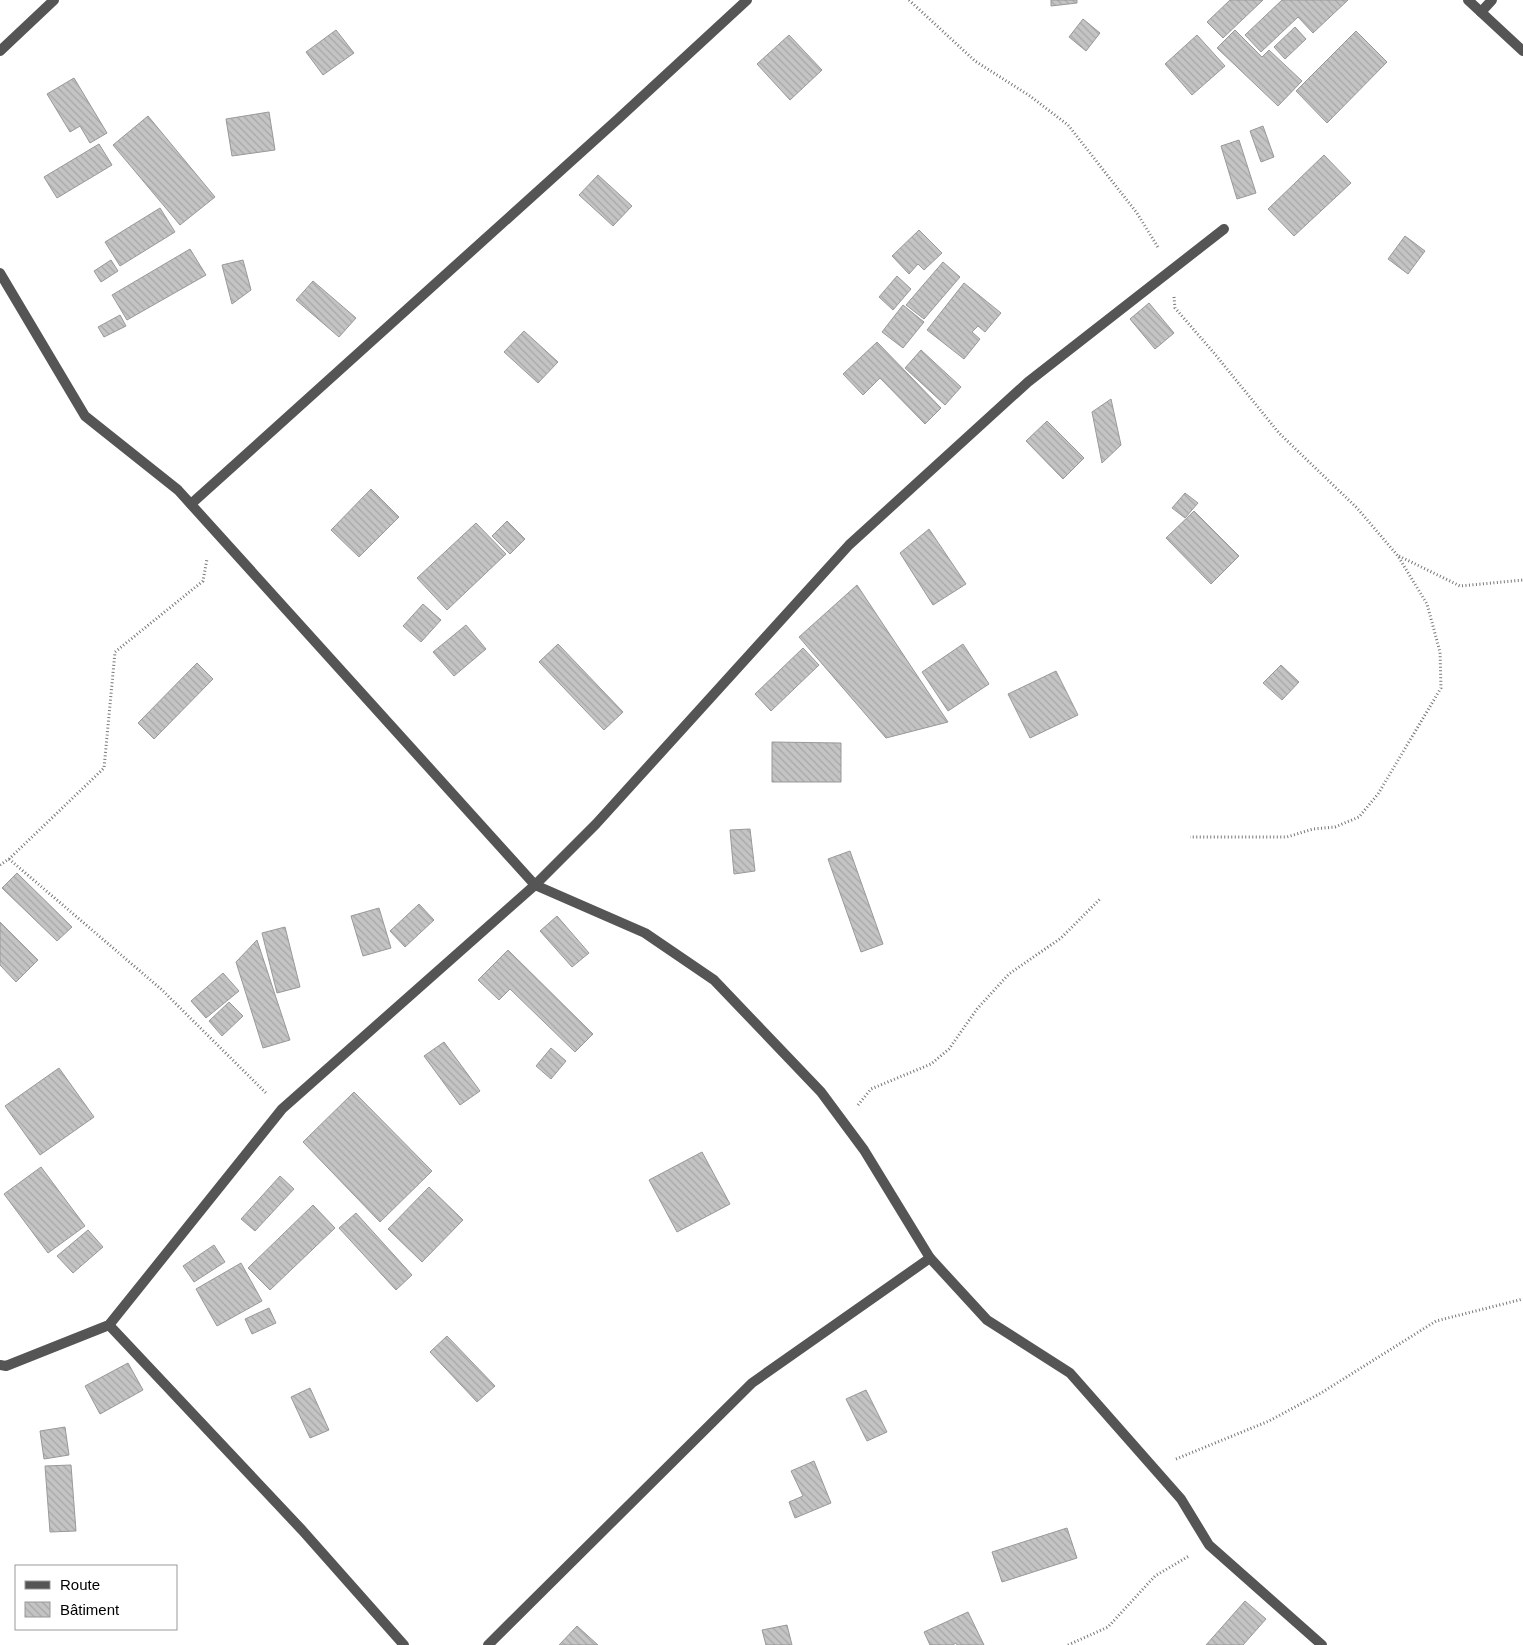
<svg xmlns="http://www.w3.org/2000/svg" width="1523" height="1645" viewBox="0 0 1523 1645" font-family="Arial,sans-serif">
	<defs>
		<pattern id="building-back-hatch" width="6" height="6" patternUnits="userSpaceOnUse" patternTransform="scale(1.25)"><rect width="6" height="6" fill="#c4c4c4"/><path d="M-1 5l2 2M0 0l6 6M5-1l2 2" fill="none" stroke="#a7a7a7"/></pattern>
	</defs>
	<rect width="100%" height="100%" fill="#fff"/>
	<!-- building -->
	<g fill="url(#building-back-hatch)" stroke="#999">
		<path d="M 1051,0 L 1077,0 L 1077,3 L 1051,6 Z"/>
		<path d="M 1230,0 L 1263,0 L 1223,38 L 1207,22 Z"/>
		<path d="M 1282,0 L 1348,0 L 1313,33 L 1298,17 L 1261,52 L 1245,35 Z"/>
		<path d="M 1083,19 L 1100,33 L 1086,51 L 1069,37 Z"/>
		<path d="M 1295,27 L 1306,39 L 1285,59 L 1274,47 Z"/>
		<path d="M 336,30 L 354,53 L 323,75 L 306,52 Z"/>
		<path d="M 1235,30 L 1262,57 L 1269,50 L 1302,81 L 1278,106 L 1217,48 Z"/>
		<path d="M 1356,31 L 1387,62 L 1327,123 L 1296,91 Z"/>
		<path d="M 789,35 L 822,70 L 790,100 L 757,64 Z"/>
		<path d="M 1197,35 L 1225,66 L 1192,95 L 1165,64 Z"/>
		<path d="M 74,78 L 107,133 L 90,143 L 80,126 L 70,132 L 47,94 Z"/>
		<path d="M 269,112 L 275,150 L 232,156 L 226,119 Z"/>
		<path d="M 148,116 L 215,197 L 180,225 L 113,145 Z"/>
		<path d="M 1263,126 L 1274,157 L 1261,162 L 1250,131 Z"/>
		<path d="M 1239,140 L 1256,193 L 1237,199 L 1221,146 Z"/>
		<path d="M 99,144 L 112,165 L 57,198 L 44,177 Z"/>
		<path d="M 1324,155 L 1351,183 L 1294,236 L 1268,209 Z"/>
		<path d="M 598,175 L 632,206 L 613,226 L 579,195 Z"/>
		<path d="M 160,208 L 175,232 L 120,266 L 105,242 Z"/>
		<path d="M 919,230 L 942,253 L 924,270 L 918,264 L 909,274 L 892,256 Z"/>
		<path d="M 1405,236 L 1425,251 L 1408,274 L 1388,259 Z"/>
		<path d="M 190,249 L 206,275 L 127,320 L 112,295 Z"/>
		<path d="M 111,260 L 118,271 L 101,282 L 94,271 Z"/>
		<path d="M 243,260 L 251,290 L 232,304 L 222,265 Z"/>
		<path d="M 943,262 L 960,277 L 924,319 L 906,305 Z"/>
		<path d="M 897,276 L 911,289 L 893,310 L 879,297 Z"/>
		<path d="M 313,281 L 356,318 L 339,337 L 296,300 Z"/>
		<path d="M 964,283 L 1001,313 L 985,332 L 978,326 L 972,332 L 980,339 L 964,359 L 927,330 Z"/>
		<path d="M 1149,303 L 1174,333 L 1155,349 L 1130,319 Z"/>
		<path d="M 903,305 L 924,322 L 903,348 L 882,332 Z"/>
		<path d="M 120,315 L 126,326 L 104,337 L 98,327 Z"/>
		<path d="M 524,331 L 558,362 L 538,383 L 504,352 Z"/>
		<path d="M 877,342 L 941,408 L 925,424 L 880,378 L 863,395 L 843,374 Z"/>
		<path d="M 921,350 L 961,387 L 945,405 L 905,368 Z"/>
		<path d="M 1111,399 L 1121,445 L 1102,463 L 1092,412 Z"/>
		<path d="M 1047,421 L 1084,458 L 1063,479 L 1026,441 Z"/>
		<path d="M 371,489 L 399,517 L 359,557 L 331,530 Z"/>
		<path d="M 1185,493 L 1198,503 L 1185,518 L 1172,508 Z"/>
		<path d="M 1194,511 L 1239,556 L 1211,584 L 1166,538 Z"/>
		<path d="M 507,521 L 525,539 L 510,554 L 492,536 Z"/>
		<path d="M 476,523 L 506,554 L 447,610 L 417,578 Z"/>
		<path d="M 929,529 L 966,584 L 933,605 L 900,553 Z"/>
		<path d="M 857,585 L 948,722 L 886,738 L 799,637 Z"/>
		<path d="M 423,604 L 441,620 L 421,642 L 403,626 Z"/>
		<path d="M 466,625 L 486,649 L 454,676 L 433,652 Z"/>
		<path d="M 558,644 L 623,712 L 604,730 L 539,662 Z"/>
		<path d="M 963,644 L 989,684 L 948,711 L 922,672 Z"/>
		<path d="M 803,648 L 819,665 L 771,711 L 755,694 Z"/>
		<path d="M 197,663 L 213,679 L 154,739 L 138,723 Z"/>
		<path d="M 1281,665 L 1299,682 L 1282,700 L 1263,683 Z"/>
		<path d="M 1056,671 L 1078,715 L 1030,738 L 1008,694 Z"/>
		<path d="M 772,742 L 841,743 L 841,782 L 772,782 Z"/>
		<path d="M 750,829 L 755,871 L 734,874 L 730,830 Z"/>
		<path d="M 850,851 L 883,944 L 861,952 L 828,859 Z"/>
		<path d="M 17,873 L 72,927 L 57,941 L 2,888 Z"/>
		<path d="M 419,904 L 434,920 L 405,947 L 390,931 Z"/>
		<path d="M 379,908 L 391,948 L 363,956 L 351,916 Z"/>
		<path d="M 557,916 L 589,953 L 572,967 L 540,931 Z"/>
		<path d="M 0,922 L 38,960 L 16,982 L 0,965 Z"/>
		<path d="M 285,927 L 300,987 L 277,993 L 262,933 Z"/>
		<path d="M 257,940 L 290,1040 L 263,1048 L 236,962 Z"/>
		<path d="M 508,950 L 593,1034 L 575,1052 L 510,989 L 499,1000 L 478,980 Z"/>
		<path d="M 223,973 L 239,991 L 206,1018 L 191,1001 Z"/>
		<path d="M 229,1002 L 243,1016 L 222,1036 L 209,1021 Z"/>
		<path d="M 444,1042 L 480,1091 L 460,1105 L 424,1056 Z"/>
		<path d="M 551,1048 L 566,1061 L 551,1079 L 536,1066 Z"/>
		<path d="M 59,1068 L 94,1117 L 40,1155 L 5,1106 Z"/>
		<path d="M 354,1092 L 432,1171 L 380,1222 L 303,1142 Z"/>
		<path d="M 702,1152 L 730,1204 L 677,1232 L 649,1180 Z"/>
		<path d="M 41,1167 L 85,1226 L 48,1253 L 4,1194 Z"/>
		<path d="M 280,1176 L 294,1189 L 255,1231 L 241,1219 Z"/>
		<path d="M 429,1187 L 463,1220 L 422,1262 L 388,1229 Z"/>
		<path d="M 313,1205 L 335,1228 L 270,1290 L 248,1268 Z"/>
		<path d="M 356,1213 L 412,1275 L 396,1290 L 339,1228 Z"/>
		<path d="M 88,1230 L 103,1247 L 73,1273 L 57,1256 Z"/>
		<path d="M 214,1245 L 225,1262 L 194,1282 L 183,1266 Z"/>
		<path d="M 241,1263 L 262,1301 L 217,1326 L 196,1289 Z"/>
		<path d="M 269,1308 L 276,1323 L 252,1334 L 245,1319 Z"/>
		<path d="M 447,1336 L 495,1386 L 477,1402 L 430,1352 Z"/>
		<path d="M 128,1363 L 143,1390 L 100,1414 L 85,1386 Z"/>
		<path d="M 310,1388 L 329,1430 L 310,1438 L 291,1397 Z"/>
		<path d="M 866,1390 L 887,1432 L 867,1441 L 846,1399 Z"/>
		<path d="M 65,1427 L 69,1455 L 44,1459 L 40,1431 Z"/>
		<path d="M 814,1461 L 831,1503 L 795,1518 L 789,1502 L 803,1496 L 791,1471 Z"/>
		<path d="M 71,1465 L 76,1531 L 50,1532 L 45,1466 Z"/>
		<path d="M 1067,1528 L 1077,1558 L 1002,1582 L 992,1552 Z"/>
		<path d="M 1245,1601 L 1266,1619 L 1243,1645 L 1206,1645 Z"/>
		<path d="M 968,1612 L 984,1645 L 957,1645 L 956,1643 L 953,1645 L 930,1645 L 924,1632 Z"/>
		<path d="M 787,1625 L 792,1645 L 766,1645 L 762,1630 Z"/>
		<path d="M 577,1626 L 598,1645 L 559,1645 Z"/>
	</g>
	<g fill="none" stroke-linecap="round" stroke-linejoin="round">
		<!-- path -->
		<g stroke="#777" stroke-width="3" stroke-dasharray="1 2.5" stroke-linecap="butt">
			<path d="M 909,0 L 975,61 L 1030,96 L 1068,125 L 1137,213 L 1159,249"/>
			<path d="M 1174,297 L 1175,308 L 1214,353 L 1279,433 L 1357,508 L 1398,556 L 1427,604 L 1440,652 L 1441,688 L 1378,794 L 1359,817 L 1335,827 L 1313,829 L 1287,837 L 1190,837"/>
			<path d="M 1399,556 L 1460,586 L 1523,580"/>
			<path d="M 9,859 L 161,989 L 266,1093"/>
			<path d="M 0,865 L 9,859 L 104,768 L 115,652 L 203,581 L 207,559"/>
			<path d="M 858,1105 L 871,1089 L 931,1064 L 949,1049 L 977,1009 L 1009,974 L 1061,938 L 1101,898"/>
			<path d="M 1176,1459 L 1269,1421 L 1321,1393 L 1436,1321 L 1523,1299"/>
			<path d="M 1068,1645 L 1108,1627 L 1155,1576 L 1189,1556"/>
		</g>
		<!-- street -->
		<g stroke="#555" stroke-width="10">
			<path d="M 1468,0 L 1523,51"/>
			<path d="M 1481,12 L 1492,0"/>
			<path d="M 0,51 L 54,0"/>
			<path d="M 0,273 L 85,416 L 178,490 L 535,885 L 645,933 L 714,980 L 821,1092 L 864,1150 L 930,1258 L 987,1320 L 1070,1373 L 1181,1499 L 1209,1545 L 1322,1645"/>
			<path d="M 191,504 L 618,119 L 747,0"/>
			<path d="M 109,1325 L 302,1530 L 404,1645"/>
			<path d="M 0,1365 L 6,1366 L 109,1325 L 282,1109 L 535,885 L 596,824 L 849,545 L 1028,382 L 1224,229"/>
			<path d="M 488,1645 L 752,1383 L 930,1258"/>
		</g>
	</g>
	<!-- legend -->
	<rect x="15" y="1565" width="162" height="65" fill="#ffffff" stroke="#999999"/>
	<rect x="25" y="1581" width="25" height="8" fill="#555555" stroke="#999999"/>
	<text x="60" y="1590" font-size="15" fill="#000000">Route</text>
	<rect x="25" y="1602" width="25" height="15" fill="url(#building-back-hatch)" stroke="#999999"/>
	<text x="60" y="1615" font-size="15" fill="#000000">Bâtiment</text>
</svg>
